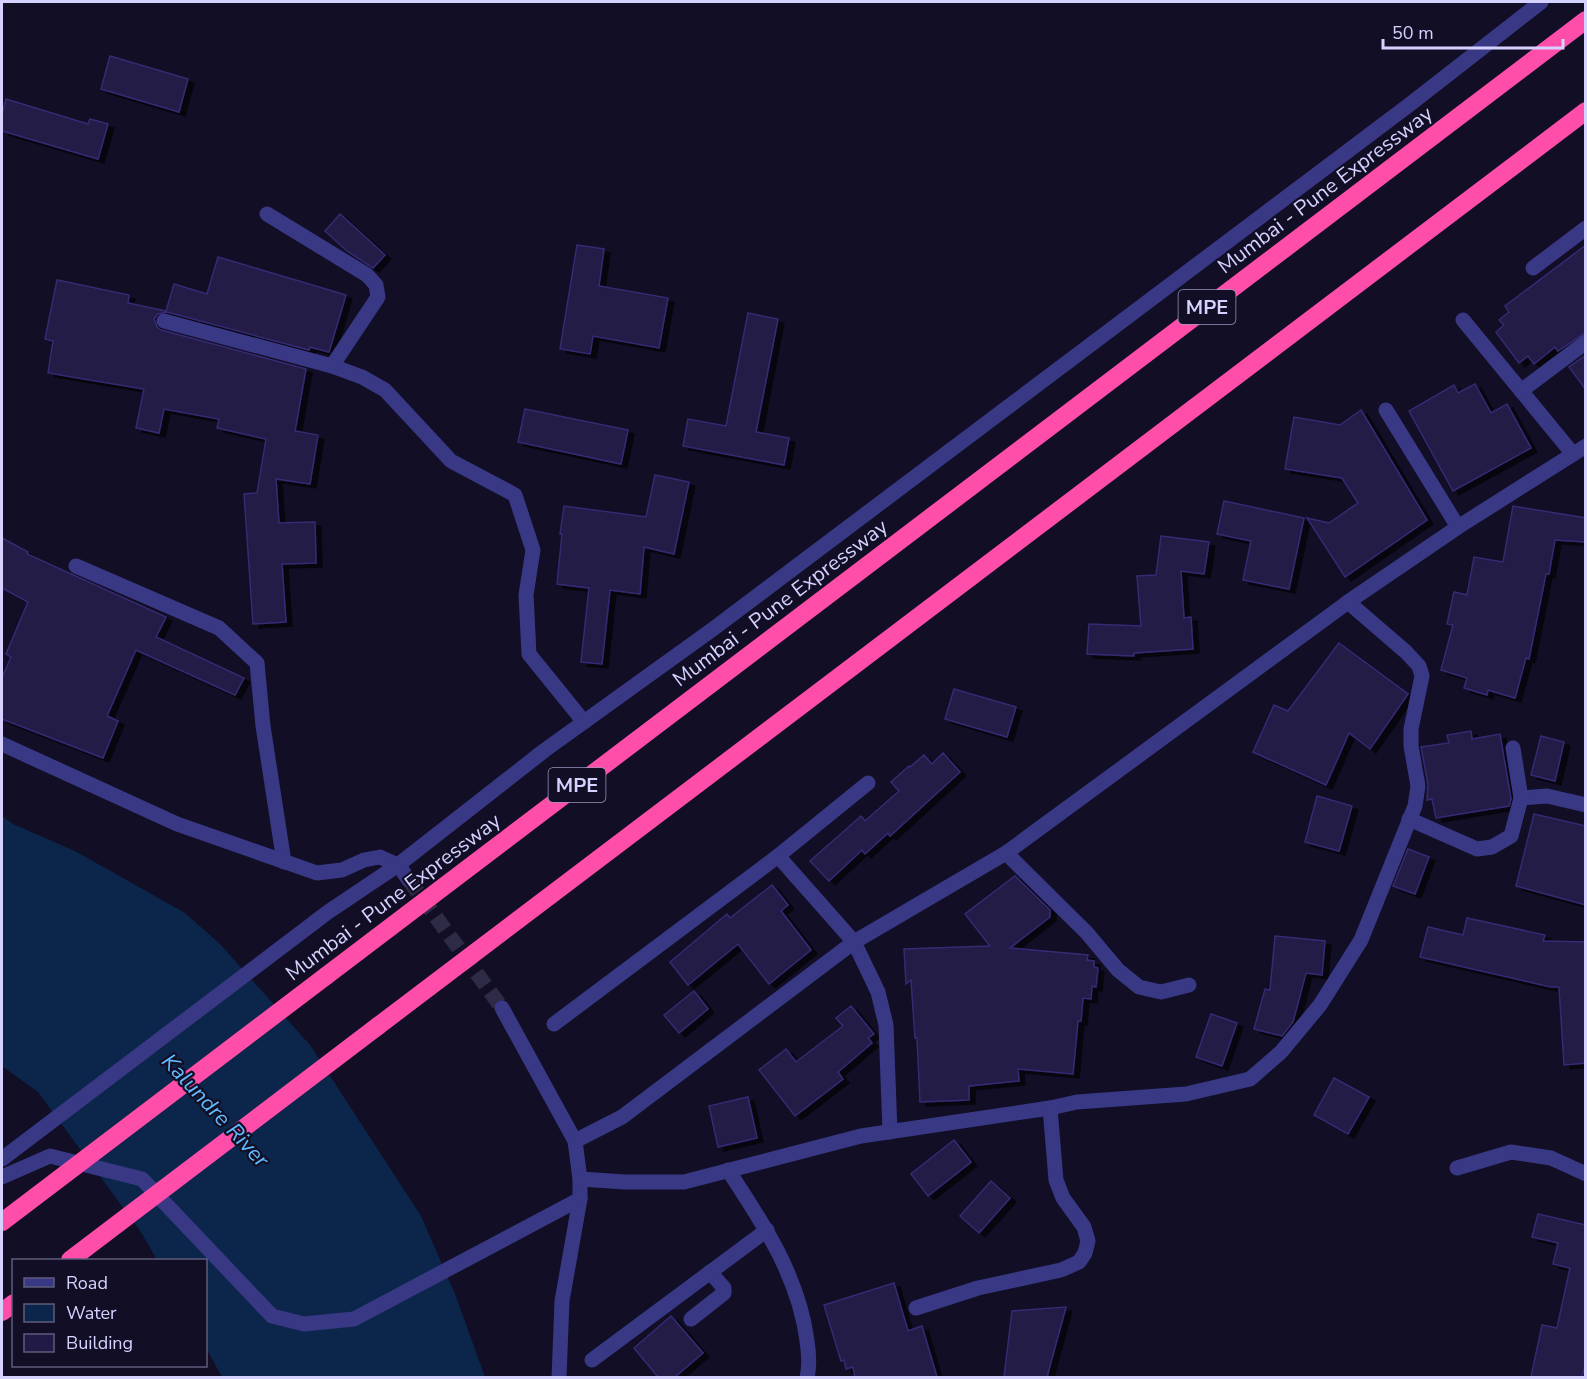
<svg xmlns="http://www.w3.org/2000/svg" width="1587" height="1379" viewBox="0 0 1587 1379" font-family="'Nunito Sans',sans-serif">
	<defs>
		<filter id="shadow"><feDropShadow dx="6" dy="4" stdDeviation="0" flood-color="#0009"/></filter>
	</defs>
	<rect width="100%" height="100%" fill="#110e25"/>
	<!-- water -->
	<path fill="#0c264b" d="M 2,816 L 13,824 L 75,851 L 185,913 L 219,943 L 310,1045 L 421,1216 L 455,1294 L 485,1377 L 222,1377 L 206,1348 L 206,1260 L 157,1260 L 141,1232 L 38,1092 L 2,1066 Z"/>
	<!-- building -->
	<g fill="#211a46" stroke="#362b73" stroke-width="1.5" filter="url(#shadow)">
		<path d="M 110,56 L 188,79 L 179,112 L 101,89 Z"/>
		<path d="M 6,99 L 88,124 L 90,119 L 108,124 L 98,159 L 2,131 L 2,114 Z"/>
		<path d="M 340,214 L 385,255 L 373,268 L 347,251 L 325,231 Z"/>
		<path d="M 577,245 L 604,249 L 599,286 L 668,298 L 659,348 L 593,336 L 590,354 L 560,349 Z"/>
		<path d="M 1586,245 L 1586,332 L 1558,351 L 1555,347 L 1534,364 L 1528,356 L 1519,363 L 1496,332 L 1504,325 L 1499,320 L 1509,312 L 1505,306 Z"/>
		<path d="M 218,257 L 346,295 L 329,352 L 310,347 L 309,350 L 167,312 L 158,314 L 154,319 L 157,327 L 161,330 L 306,369 L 295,431 L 318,435 L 310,484 L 276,479 L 279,523 L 315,522 L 316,563 L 282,564 L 286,622 L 253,624 L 244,494 L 257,493 L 266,439 L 217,428 L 219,419 L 164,409 L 159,433 L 136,428 L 144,389 L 48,373 L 53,341 L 45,339 L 57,280 L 129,295 L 128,303 L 166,311 L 174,284 L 207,294 Z"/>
		<path d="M 748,313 L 778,319 L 756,432 L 789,438 L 784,465 L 683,446 L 688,419 L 726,426 Z"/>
		<path d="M 1586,355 L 1586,390 L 1569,367 Z"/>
		<path d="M 1475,384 L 1491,413 L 1507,404 L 1531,448 L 1453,491 L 1409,411 L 1454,385 L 1458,393 Z"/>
		<path d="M 525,409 L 628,430 L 621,464 L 518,442 Z"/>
		<path d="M 1361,410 L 1427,520 L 1345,577 L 1307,518 L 1329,523 L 1358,503 L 1342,478 L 1285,469 L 1294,417 L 1340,425 Z"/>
		<path d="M 655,475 L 689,482 L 674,554 L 644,547 L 640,594 L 610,590 L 602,664 L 581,662 L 589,588 L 557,584 L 562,534 L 560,534 L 564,506 L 646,517 Z"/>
		<path d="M 1224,501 L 1304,518 L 1289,589 L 1243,580 L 1251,541 L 1217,534 Z"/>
		<path d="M 1513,506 L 1586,518 L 1586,542 L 1555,540 L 1549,574 L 1546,574 L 1529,659 L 1526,658 L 1515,698 L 1488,690 L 1487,695 L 1464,688 L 1467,678 L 1441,670 L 1453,625 L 1447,624 L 1454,592 L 1467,595 L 1474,557 L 1503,562 Z"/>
		<path d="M 1161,536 L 1209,542 L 1204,574 L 1181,571 L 1184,618 L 1191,617 L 1193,649 L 1134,653 L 1134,656 L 1087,654 L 1089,624 L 1141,626 L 1137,576 L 1156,575 Z"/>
		<path d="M 2,538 L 28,552 L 27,554 L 166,617 L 156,637 L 244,678 L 235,695 L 136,650 L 107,716 L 118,721 L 103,758 L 2,719 L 2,678 L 11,657 L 6,654 L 28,602 L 2,588 Z"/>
		<path d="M 1339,643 L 1408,694 L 1370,749 L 1349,733 L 1326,785 L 1253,752 L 1274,705 L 1288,711 Z"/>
		<path d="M 954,689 L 1016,707 L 1007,737 L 945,719 Z"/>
		<path d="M 1471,731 L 1472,739 L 1500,734 L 1511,799 L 1509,806 L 1436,818 L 1432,799 L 1427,800 L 1428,784 L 1421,747 L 1449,743 L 1447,735 Z"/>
		<path d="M 1541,736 L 1564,742 L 1555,781 L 1531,775 Z"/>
		<path d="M 943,753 L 960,772 L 890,836 L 888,833 L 865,854 L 862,850 L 829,881 L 810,861 L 861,816 L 865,821 L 899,791 L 891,782 L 909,766 L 910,767 L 924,755 L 932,764 Z"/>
		<path d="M 1317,796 L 1352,806 L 1339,851 L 1305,842 Z"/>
		<path d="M 1534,814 L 1586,826 L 1586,905 L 1516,886 Z"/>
		<path d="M 1408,849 L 1429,857 L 1415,894 L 1393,886 Z"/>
		<path d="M 1015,876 L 1050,910 L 1050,917 L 1010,948 L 1088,955 L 1087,960 L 1094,961 L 1094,967 L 1098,968 L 1096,987 L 1092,986 L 1091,999 L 1083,998 L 1081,1021 L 1078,1021 L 1073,1074 L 1018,1069 L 1019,1081 L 969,1086 L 969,1100 L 920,1102 L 917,1038 L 915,1038 L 911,980 L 906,984 L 904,949 L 990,946 L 965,914 Z"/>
		<path d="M 772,885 L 788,905 L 781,911 L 811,950 L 769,984 L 738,944 L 688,985 L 670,962 L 727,914 L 730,918 Z"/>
		<path d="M 1467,918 L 1545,935 L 1543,941 L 1586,942 L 1586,1063 L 1564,1065 L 1559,987 L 1551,987 L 1420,957 L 1428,927 L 1463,935 Z"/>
		<path d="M 1275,936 L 1325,941 L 1322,975 L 1306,973 L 1293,1022 L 1282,1036 L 1254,1029 L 1265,989 L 1270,990 Z"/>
		<path d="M 694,991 L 708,1009 L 679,1033 L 664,1015 Z"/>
		<path d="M 851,1006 L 874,1034 L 868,1038 L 872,1043 L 838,1072 L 843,1079 L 795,1116 L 759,1070 L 786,1049 L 796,1062 L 843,1026 L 836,1018 Z"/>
		<path d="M 1211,1014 L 1237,1023 L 1222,1066 L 1196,1057 Z"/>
		<path d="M 1334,1078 L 1369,1097 L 1348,1134 L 1314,1115 Z"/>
		<path d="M 748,1097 L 757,1138 L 718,1147 L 709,1106 Z"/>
		<path d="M 954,1140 L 971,1162 L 928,1196 L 911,1174 Z"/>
		<path d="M 991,1181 L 1010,1198 L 979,1233 L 960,1216 Z"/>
		<path d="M 1538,1214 L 1586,1225 L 1586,1362 L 1582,1377 L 1531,1377 L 1542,1325 L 1557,1328 L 1570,1268 L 1553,1264 L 1558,1243 L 1532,1237 Z"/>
		<path d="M 894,1283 L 908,1331 L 922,1326 L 937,1377 L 855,1377 L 853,1367 L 846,1369 L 844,1360 L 841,1361 L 824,1305 Z"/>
		<path d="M 1066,1307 L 1047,1377 L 1004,1377 L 1012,1311 Z"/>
		<path d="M 671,1316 L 703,1353 L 675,1377 L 658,1377 L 634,1348 Z"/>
	</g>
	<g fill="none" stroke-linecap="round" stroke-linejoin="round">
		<!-- minor-tunnel -->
		<path stroke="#2e2b46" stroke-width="15" stroke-dasharray="15 8" stroke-linecap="butt" d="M 409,880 L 502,1008"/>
		<!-- minor -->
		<g stroke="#383885" stroke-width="15">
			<path d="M 267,214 L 367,275 L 376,285 L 378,297 L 332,366 L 362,377 L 385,390 L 451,461 L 515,495 L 533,550 L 526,595 L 529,654 L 584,722"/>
			<path d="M 1533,268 L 1586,228"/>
			<path d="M 1463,320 L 1573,454"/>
			<path d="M 164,321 L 332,366"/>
			<path d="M 1521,391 L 1586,342"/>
			<path d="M 1386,410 L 1458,527"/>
			<path d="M 76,566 L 219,628 L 257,663 L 263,726 L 284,862"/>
			<path d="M 2,744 L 177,824 L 317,873 L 342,870 L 364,860 L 380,857 L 398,865 L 409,880"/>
			<path d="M 1521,798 L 1547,796 L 1586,805"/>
			<path d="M 1409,819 L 1477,849 L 1492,847 L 1511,836 L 1521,798 L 1513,748"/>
			<path d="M 1006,853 L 1087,933 L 1118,970 L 1139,987 L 1161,992 L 1189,985"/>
			<path d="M 778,856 L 868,783"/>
			<path d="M 502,1008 L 575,1141 L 580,1179 L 580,1199 L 562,1301 L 559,1378"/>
			<path d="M 554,1024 L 778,856 L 854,942 L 878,992 L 886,1025 L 890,1132"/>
			<path d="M 575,1141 L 622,1117 L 854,942 L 1006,853 L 1348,602 L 1458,527 L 1586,446"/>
			<path d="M 2,1159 L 328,912 L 398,865 L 545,750 L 713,629 L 1409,105 L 1541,2"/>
			<path d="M 1457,1168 L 1511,1152 L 1551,1158 L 1586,1174"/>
			<path d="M 728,1170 C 763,1223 799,1277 807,1341 C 809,1354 810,1365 807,1378"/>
			<path d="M 2,1177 L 50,1156 L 142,1179 L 272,1316 L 304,1324 L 354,1319 L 580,1199"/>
			<path d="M 580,1179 L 625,1182 L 684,1182 L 861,1136 L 1050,1108 L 1077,1102 L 1186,1094 L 1250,1079 L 1281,1052 L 1320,1005 L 1361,940 L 1415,806 L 1418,786 L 1411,746 L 1411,729 L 1422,676 L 1419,666 L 1406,652 L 1348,602"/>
			<path d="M 916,1308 L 978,1288 L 1061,1270 L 1079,1262 L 1085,1253 L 1088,1241 L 1084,1227 L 1063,1198 L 1056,1180 L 1050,1108"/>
			<path d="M 691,1319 L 724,1293 L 724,1288 L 710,1272"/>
			<path d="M 592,1360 L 767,1230"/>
		</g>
		<!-- highway -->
		<g stroke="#ff4daa" stroke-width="18">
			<path d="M 326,976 L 1586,20"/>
			<path d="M 378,1026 L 1586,111"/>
			<path d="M 2,1312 L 14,1303"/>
		</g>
		<!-- highway-bridge -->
		<g stroke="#ff4daa" stroke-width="18">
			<path d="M 2,1222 L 326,976"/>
			<path d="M 70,1260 L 378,1026"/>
		</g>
	</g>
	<g text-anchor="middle" stroke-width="4.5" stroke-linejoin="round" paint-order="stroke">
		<!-- shield labels -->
		<g fill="#110e25" stroke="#9a97be" stroke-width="1.5">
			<rect x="1178.5" y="290" width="57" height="34" rx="4.5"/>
			<rect x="548.5" y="768" width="57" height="34" rx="4.5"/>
		</g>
		<g font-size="20" font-weight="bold" fill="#d5d2ff">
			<text x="1207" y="314">MPE</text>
			<text x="577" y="792">MPE</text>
		</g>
		<!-- street labels -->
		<g font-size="21" fill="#d5d2ff" stroke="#110e25">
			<text transform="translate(1325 190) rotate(-37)" y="7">Mumbai - Pune Expressway</text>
			<text transform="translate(780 603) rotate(-37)" y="7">Mumbai - Pune Expressway</text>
			<text transform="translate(393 897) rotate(-37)" y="7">Mumbai - Pune Expressway</text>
		</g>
		<!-- water labels -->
		<g font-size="22" font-style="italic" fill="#60bcff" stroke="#110e25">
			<text transform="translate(216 1110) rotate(47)" y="8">Kalundre River</text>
		</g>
	</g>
	<!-- border -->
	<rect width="1587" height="1379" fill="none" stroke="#d5d2ff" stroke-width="6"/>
	<!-- legend -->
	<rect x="12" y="1259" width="195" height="108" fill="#110e25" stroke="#5f5c7c" stroke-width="1.5"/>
	<rect x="24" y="1278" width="30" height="9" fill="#383885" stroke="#5f5c7c" stroke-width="1.5"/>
	<text x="66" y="1289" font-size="18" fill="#d5d2ff">Road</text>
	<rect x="24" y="1304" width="30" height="18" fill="#0c264b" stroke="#5f5c7c" stroke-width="1.5"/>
	<text x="66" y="1319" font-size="18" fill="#d5d2ff">Water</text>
	<rect x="24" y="1334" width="30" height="18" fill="#211a46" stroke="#5f5c7c" stroke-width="1.5"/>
	<text x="66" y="1349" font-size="18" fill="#d5d2ff">Building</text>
	<!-- scale -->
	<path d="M1383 39v9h180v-9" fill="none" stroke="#d5d2ff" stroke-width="3"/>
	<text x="1392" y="39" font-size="18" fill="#d5d2ff" stroke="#110e25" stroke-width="4.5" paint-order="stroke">50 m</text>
</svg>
